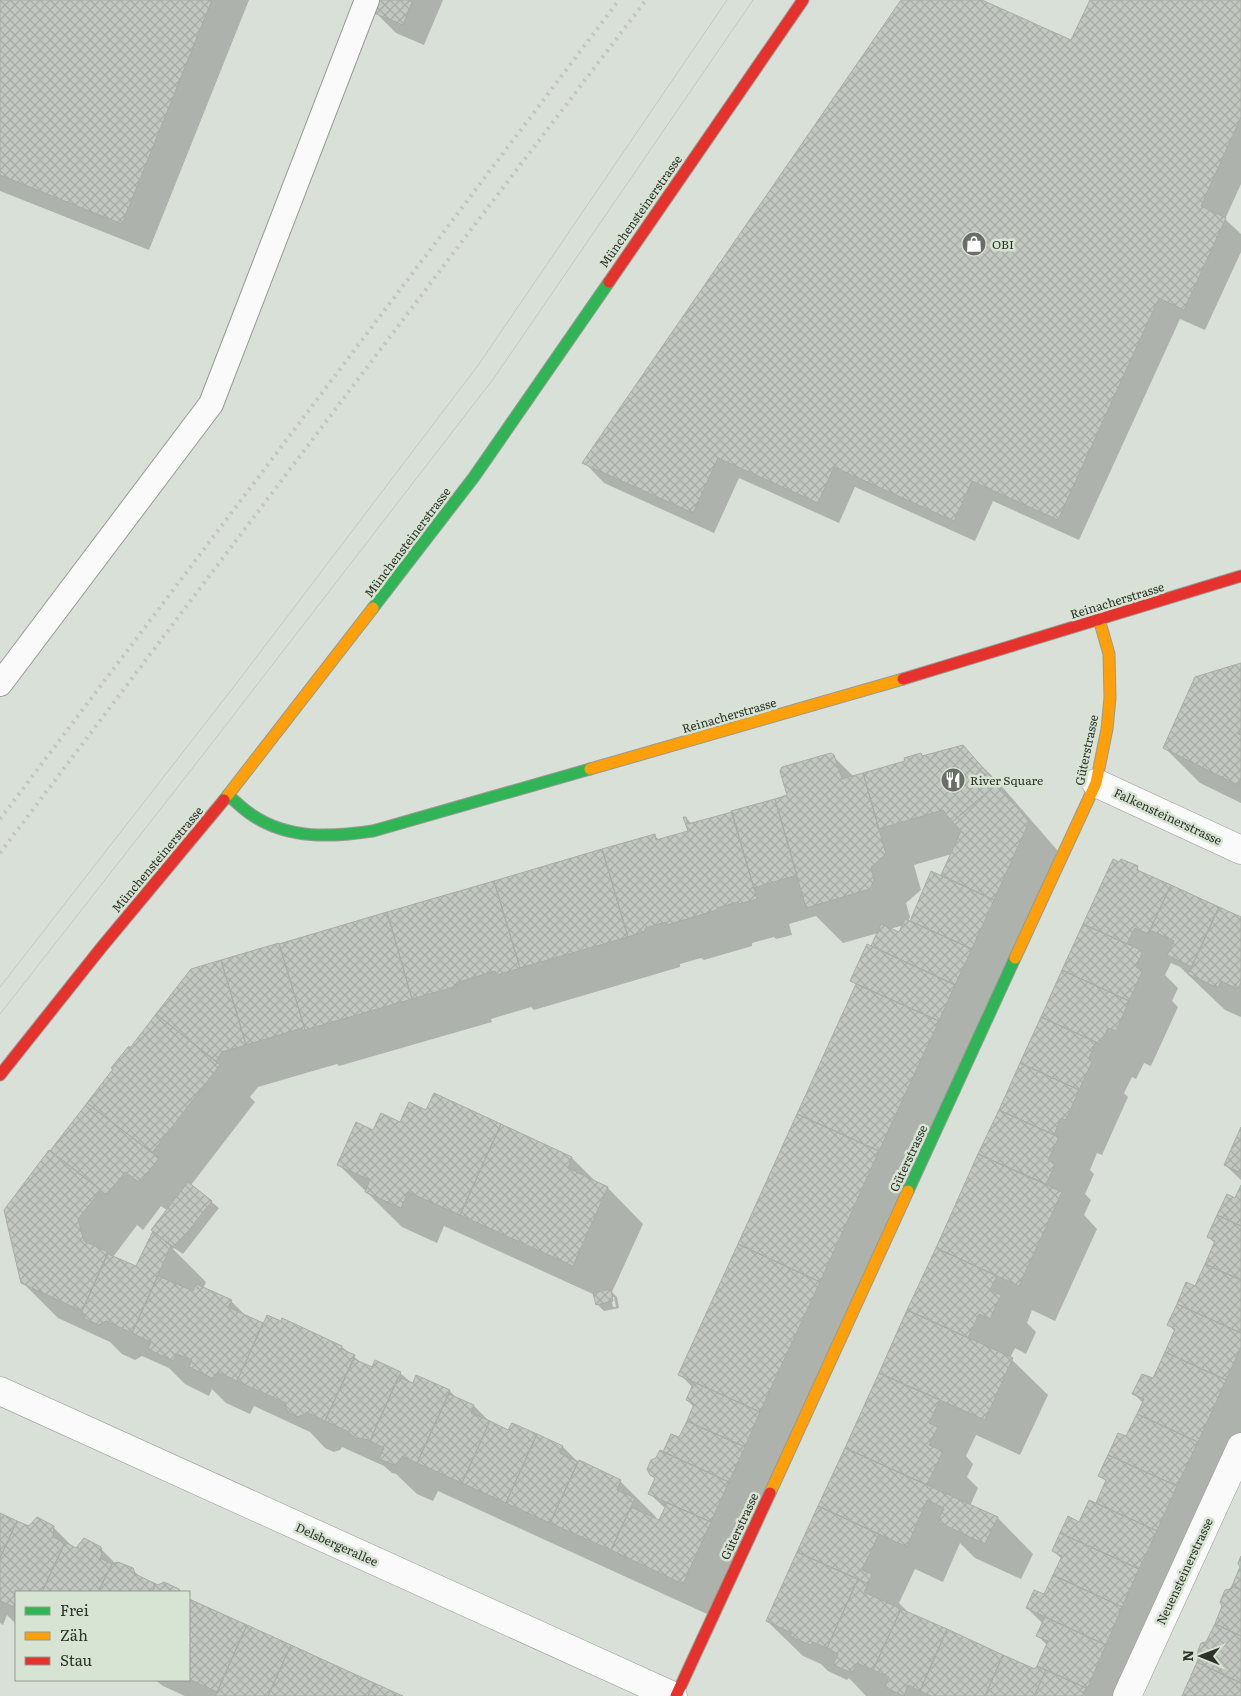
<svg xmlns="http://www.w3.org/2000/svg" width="1241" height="1696" font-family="Literata,serif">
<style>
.shadow{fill:#0003;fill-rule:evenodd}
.building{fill:url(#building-cross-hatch);stroke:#a7aca5}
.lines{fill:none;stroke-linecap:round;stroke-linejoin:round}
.lane-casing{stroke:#969b94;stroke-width:26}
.street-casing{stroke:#969b94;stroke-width:29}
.fast-casing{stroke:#969b94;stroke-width:13}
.slow-casing{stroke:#969b94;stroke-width:13}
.jam-casing{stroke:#969b94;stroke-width:13}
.lane{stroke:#f9faf9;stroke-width:24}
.street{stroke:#f9faf9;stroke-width:28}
.fast{stroke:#30b455;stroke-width:11}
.slow{stroke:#ff9f0a;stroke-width:11}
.jam{stroke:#e5322d;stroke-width:11}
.tram{stroke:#c4c6c3;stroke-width:1}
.rail{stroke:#c4c6c3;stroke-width:4;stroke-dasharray:2.5 5;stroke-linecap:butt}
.labels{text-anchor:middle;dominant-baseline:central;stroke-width:5;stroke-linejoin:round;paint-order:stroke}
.street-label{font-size:12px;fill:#2c312a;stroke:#d8e4d3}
.poi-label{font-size:12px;fill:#2c312a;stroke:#d8e4d3;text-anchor:start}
</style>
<defs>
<pattern id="building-cross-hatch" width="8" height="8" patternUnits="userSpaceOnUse" patternTransform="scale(1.25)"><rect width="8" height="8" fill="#c2c7c0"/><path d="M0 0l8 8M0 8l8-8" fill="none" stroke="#a7aba5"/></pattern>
</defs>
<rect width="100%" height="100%" fill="#d9e0d7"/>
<path class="shadow" d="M0,0H249L149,250L0,191Z
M380,0H443L424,45L396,33L375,12Z
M902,0H979L1072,42L1091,0H1241V184L1225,219L1241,234V252L1205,330L1180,319L1079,540L993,501L975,541L855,487L839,523L739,478L714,533L604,483L584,462Z
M1241,665V803L1200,783L1165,748Z
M962,746L998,782L1064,858L718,1619L438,1491L433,1501L417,1494L396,1474L392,1473L384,1466L342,1447L340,1450L334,1452L325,1448L310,1432L254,1406L250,1414L226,1403L212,1389L209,1396L185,1384L169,1368L142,1356L135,1360L122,1354L110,1342L58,1318L22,1282L130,1050L192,970L655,836L660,841L689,832L686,818L692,824L788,796L831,754L854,777L906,762L921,754L924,757ZM952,854L941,877L923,894L910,922L908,921L910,917L906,903L921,890L914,865ZM816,916L843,943L878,933L852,980L857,986L680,1374L693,1388L687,1400L694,1407L680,1439L663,1453L651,1474L656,1480L650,1494L666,1509L660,1522L655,1519L656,1517L620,1481L578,1462L563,1447L512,1424L509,1431L490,1422L474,1406L457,1399L450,1391L417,1377L413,1384L400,1373L364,1365L342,1347L264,1325L247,1317L231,1301L203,1289L206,1282L173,1249L174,1248L183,1254L219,1208L191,1185L255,1102L250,1097L258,1087L337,1064L339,1066L492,1022L491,1019L531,1007L534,1010L680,967V964L701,958L704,960L752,946V943L774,937L776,939L792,935L789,924ZM904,925L900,933L890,929ZM161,1206L168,1211L137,1268L113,1257L137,1225L143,1230Z
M1113,860L1137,868L1144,875L1241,919V1017L1225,1010L1180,967L1171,963L1165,975L1178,988L1172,1001L1178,1007L1151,1066L1144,1063L1136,1079L1132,1077L1124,1093L1128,1097L1102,1155L1097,1153L1090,1170L1094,1174L1085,1194L1091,1200L1084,1215L1097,1229L1055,1321L1032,1310L1027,1323L1036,1332L1026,1354L1015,1348L1010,1358L1048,1395L1020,1455L976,1435L966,1456L973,1464L967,1477L978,1488L970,1506L998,1518L1033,1554L1021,1579L975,1558L960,1543L943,1582L915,1569L899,1603L907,1611L906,1612L1036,1671L1047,1645L1038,1636L1043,1624L1027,1608L1045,1596L1062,1559L1053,1551L1096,1504L1107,1482L1100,1475L1127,1438L1143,1403L1134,1394L1153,1380L1175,1332L1169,1325L1195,1288L1215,1244L1209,1237L1235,1199L1241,1188V1460L1134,1696H866L849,1678L847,1680L828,1671L821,1664L803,1656L767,1621Z
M427,1111L572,1158L597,1183L608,1188L643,1224L612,1292L617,1297L619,1308L604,1311L597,1304L595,1295L444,1226L437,1243L402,1227L338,1164L374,1131L401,1124ZM611,1297H614L616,1307H613Z
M1241,1130V1180L1225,1165Z
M0,1514L29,1528L53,1527L75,1549L100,1548L116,1564L132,1569L142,1579L159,1586L178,1590L181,1592H16V1624L7,1615L3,1625L0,1623Z
M189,1600L400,1696H185L163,1686L155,1680H189Z"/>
<path class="building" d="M0,0H212L122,224L0,175Z
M379,0H413L403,25L374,13Z
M901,0H982L1071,40L1090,0H1241V117L1201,206L1226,218L1184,310L1159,298L1058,520L972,481L954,521L834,467L818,503L718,458L693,513L582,463Z
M1241,663V728L1238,734L1241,735V778L1238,785L1163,748L1195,677Z
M963,745L997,784L952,822L943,810L879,829L863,773L905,761L904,758L921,753L922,756Z
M831,753L834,755L842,779L863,773L886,854L871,867L874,880L870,889L806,908L775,799L787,795L780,771L782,767Z
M997,784L1029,822L994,900L941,875L961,831L952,822Z
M775,799L797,875L754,888L731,811Z
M732,812L757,899L739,904L738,902L717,908V910L667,925L666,922L645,928V931L628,937L602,849L655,834L656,840L688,831L683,817H686L688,824Z
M602,849L628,937L520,968L494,881Z
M1113,859L1119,862L1121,859L1138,866L1137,870L1171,885L1148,934L1135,928L1127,944L1083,924Z
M931,871L994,900L972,949L910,921Z
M494,881L520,968L497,975L495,971L456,983L457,986L412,999L387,912Z
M1171,885L1219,907L1192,967L1167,955L1174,941L1150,930Z
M1219,907L1241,917V982L1238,989L1221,981L1218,988L1188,974Z
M387,912L412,999L305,1030L279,944Z
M905,919L972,949L955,985L871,946L881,924L899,932Z
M1083,924L1143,951L1136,967L1143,970L1129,1001L1062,970Z
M279,943L305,1030L303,1031L302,1028L246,1045L221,960Z
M867,944L955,985L939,1021L850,981Z
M221,960L246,1045L222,1052L216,1061L156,1014L191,969Z
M1062,970L1129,1001L1116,1031L1108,1028L1100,1044L1041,1017Z
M856,984L939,1021L879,1151L797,1114Z
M156,1014L220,1065L152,1153L87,1103L113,1069L111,1068L129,1046L130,1048Z
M1041,1017L1096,1042L1089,1058L1093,1060L1079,1090L1020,1063Z
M1020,1063L1079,1090L1066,1120L1061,1118L1054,1135L999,1110Z
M434,1093L501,1124L460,1215L408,1192L401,1208L365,1192L370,1180L337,1165L356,1122L373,1130L381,1113L400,1122L409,1102L426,1110Z
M87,1103L159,1158L140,1183L125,1172L107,1195L50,1151Z
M999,1110L1059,1137L1048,1160L1056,1163L1046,1184L978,1154Z
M797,1114L879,1151L820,1282L738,1244Z
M501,1124L572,1157L568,1168L608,1187L573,1266L460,1215Z
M1241,1127V1173L1224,1165Z
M49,1150L101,1190L78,1219L84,1241L108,1252L82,1311L21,1283L4,1210Z
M978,1154L1062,1192L1019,1286L936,1248Z
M188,1182L212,1201L175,1248L151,1230Z
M1241,1185V1226L1217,1215L1227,1194L1235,1198Z
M1217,1215L1241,1226V1280L1205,1264L1215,1241L1207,1237Z
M153,1231L171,1246L132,1333L106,1321L99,1325L85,1319L82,1311L108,1254L136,1266Z
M738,1244L820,1282L760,1412L678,1375Z
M936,1248L997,1276L990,1290L1001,1295L990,1319L979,1314L968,1338L907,1310Z
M1205,1264L1241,1280V1333L1177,1304L1186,1282L1195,1286Z
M158,1276L193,1291L196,1284L232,1300L228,1307L263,1323L237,1381L218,1372L214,1379L189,1367L192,1360L177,1354L173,1361L148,1349L151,1342L132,1333Z
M611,1289L613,1301L596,1305L593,1293Z
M1177,1304L1241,1333V1347L1226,1380L1165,1352L1175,1329L1167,1325Z
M907,1310L1013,1358L985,1420L879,1373Z
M267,1315L281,1321L282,1318L342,1346L341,1349L355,1355L325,1421L306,1412L305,1414L297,1417L288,1412L285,1405L286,1403L237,1381Z
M1165,1352L1226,1380L1198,1442L1137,1414L1144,1399L1132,1394L1142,1374L1153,1378Z
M354,1359L372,1367L375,1360L401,1372L370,1441L365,1439L355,1438L347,1431L325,1421Z
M879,1373L940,1400L929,1423L938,1427L929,1445L943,1451L927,1485L845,1448Z
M416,1375L450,1390L417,1463L402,1456L397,1466L379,1459L384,1448L370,1441L398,1377L413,1383Z
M694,1382L760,1412L745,1447L687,1421L694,1404L686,1400Z
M449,1394L474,1405L471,1413L490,1421L462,1483L417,1463Z
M1137,1414L1198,1442L1177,1486L1108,1455L1118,1433L1126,1436Z
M490,1421L508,1430L512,1423L537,1434L506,1503L462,1483Z
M687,1421L745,1447L729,1482L663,1452L671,1434L679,1437Z
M537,1434L563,1446L560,1453L578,1462L550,1523L506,1503Z
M845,1448L998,1517L985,1544L938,1522L944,1508L927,1500L907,1547L818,1506Z
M660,1450L729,1482L711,1522L648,1494L655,1478L650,1475L647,1469L651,1460L656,1458Z
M1108,1455L1177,1486L1157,1531L1096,1503L1106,1480L1098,1476Z
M579,1460L621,1480L617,1490L635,1498L611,1550L550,1523Z
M1089,1500L1157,1531L1139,1569L1060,1533L1068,1516L1079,1522Z
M667,1503L711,1522L683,1584L611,1550L631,1507L659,1520Z
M818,1506L879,1534L862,1570L872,1574L868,1584L797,1552Z
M0,1513L17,1521L0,1558Z
M37,1517L54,1526L53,1537L65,1542L42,1592H16V1604L15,1603L14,1607L0,1601V1558L17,1521L29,1526Z
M1060,1533L1139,1569L1122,1607L1053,1575L1062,1556L1052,1551Z
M84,1538L101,1547L102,1554L100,1558L112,1564L98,1592H42L65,1542L76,1548Z
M797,1552L858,1579L827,1648L813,1642L811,1645L808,1644L790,1636L792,1633L766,1621Z
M1241,1556V1590L1232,1586L1240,1567L1238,1563Z
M118,1562L133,1568L135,1574L156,1584L152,1592H98L112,1564Z
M1053,1575L1122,1607L1106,1645L1026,1608L1034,1590L1044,1594Z
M858,1579L868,1584L864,1592L901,1609L873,1670L857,1663L852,1673L833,1665L838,1654L827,1648Z
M164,1582L179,1589L180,1592H152L156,1584L158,1585Z
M1232,1586L1241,1590V1636L1215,1624L1222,1606L1220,1602L1225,1590L1230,1589Z
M189,1599L247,1625L217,1692L189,1679Z
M901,1609L947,1629L920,1691L908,1685L904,1696L884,1687L889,1677L873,1670Z
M1045,1617L1106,1645L1088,1687L1086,1688L1037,1666L1048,1641L1036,1636Z
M1215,1624L1241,1636V1683L1197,1662L1198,1659L1197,1654L1199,1648L1201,1643L1206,1642Z
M247,1625L291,1645L268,1696H215Z
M947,1629L1003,1655L985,1696H931L920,1691Z
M291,1645L374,1683L368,1696H268Z
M1003,1655L1035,1669L1037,1666L1046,1670L1034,1696H985Z
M1197,1662L1241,1683V1696H1182Z
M1046,1670L1086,1688L1082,1696H1034Z
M374,1683L403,1696H368Z"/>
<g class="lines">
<defs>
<path id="lane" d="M0,684L211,404L367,0"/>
<path id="street" d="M1096,783L1241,850
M0,1391L673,1696
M1127,1696L1241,1447"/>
<path id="fast" d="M373,608L474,477L609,282
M224,800L228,795C236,802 243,809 252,815C289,840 332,837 373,831L590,769
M908,1191L1015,958"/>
<path id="slow" d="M590,769L903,679
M228,795L373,608
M1015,958L1096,783L1107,729L1110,698L1109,654L1099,619
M770,1493L908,1191"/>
<path id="jam" d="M609,282L803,0
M903,679L1241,576
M0,1075L101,948L224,800
M676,1696L770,1493"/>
</defs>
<use href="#lane" class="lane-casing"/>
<use href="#street" class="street-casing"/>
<use href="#fast" class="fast-casing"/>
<use href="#slow" class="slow-casing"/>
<use href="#jam" class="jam-casing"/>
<use href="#lane" class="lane"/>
<use href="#street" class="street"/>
<use href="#fast" class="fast"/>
<use href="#slow" class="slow"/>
<use href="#jam" class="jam"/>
<path class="tram" d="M0,987L239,680L479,364L727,0
M0,1014L202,756L494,378L753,0"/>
<path class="rail" d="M0,819L619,0
M0,853L470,231L646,0"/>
</g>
<defs>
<symbol id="shop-disc" viewBox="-11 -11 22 22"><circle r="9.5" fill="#696e67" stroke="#d8e4d3"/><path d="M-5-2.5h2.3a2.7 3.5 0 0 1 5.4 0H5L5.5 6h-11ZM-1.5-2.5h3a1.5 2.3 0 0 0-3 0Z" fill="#fff"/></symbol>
<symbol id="restaurant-disc" viewBox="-11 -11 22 22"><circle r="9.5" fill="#696e67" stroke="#d8e4d3"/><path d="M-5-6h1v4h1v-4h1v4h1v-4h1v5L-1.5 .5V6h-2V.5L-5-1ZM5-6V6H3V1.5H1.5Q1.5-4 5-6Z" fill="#fff"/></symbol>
</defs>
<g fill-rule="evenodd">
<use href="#shop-disc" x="960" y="230" width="28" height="28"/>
<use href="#restaurant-disc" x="939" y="766" width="28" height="28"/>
</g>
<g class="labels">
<g class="street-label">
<text transform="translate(640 211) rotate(-55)">Münchensteinerstrasse</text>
<text transform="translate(407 542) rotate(-53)">Münchensteinerstrasse</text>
<text transform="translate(1117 600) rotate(-17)">Reinacherstrasse</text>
<text transform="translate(729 715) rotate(-16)">Reinacherstrasse</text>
<text transform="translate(1086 750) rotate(-78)">Güterstrasse</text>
<text transform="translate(1168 816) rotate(25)">Falkensteinerstrasse</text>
<text transform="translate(157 859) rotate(-50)">Münchensteinerstrasse</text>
<text transform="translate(908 1158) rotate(-65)">Güterstrasse</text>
<text transform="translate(739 1526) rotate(-65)">Güterstrasse</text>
<text transform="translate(337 1544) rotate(24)">Delsbergerallee</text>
<text transform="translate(1184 1571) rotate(-65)">Neuensteinerstrasse</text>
</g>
<g class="poi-label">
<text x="992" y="244">OBI</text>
<text x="970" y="780">River Square</text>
</g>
</g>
<rect x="15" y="1591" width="175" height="90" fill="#d8e4d3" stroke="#939c8f"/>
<rect x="25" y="1607" width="25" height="8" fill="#30b455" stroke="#939c8f"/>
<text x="60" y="1616" font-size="15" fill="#2c312a">Frei</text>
<rect x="25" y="1632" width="25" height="8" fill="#ff9f0a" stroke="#939c8f"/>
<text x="60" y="1641" font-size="15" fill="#2c312a">Zäh</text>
<rect x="25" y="1657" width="25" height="8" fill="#e5322d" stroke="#939c8f"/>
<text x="60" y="1666" font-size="15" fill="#2c312a">Stau</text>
<g transform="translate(1201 1656) rotate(271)" stroke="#d8e4d3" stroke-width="4" paint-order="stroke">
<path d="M0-4L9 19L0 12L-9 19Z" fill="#2c312a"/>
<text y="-8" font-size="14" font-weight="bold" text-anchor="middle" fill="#2c312a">N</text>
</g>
</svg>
